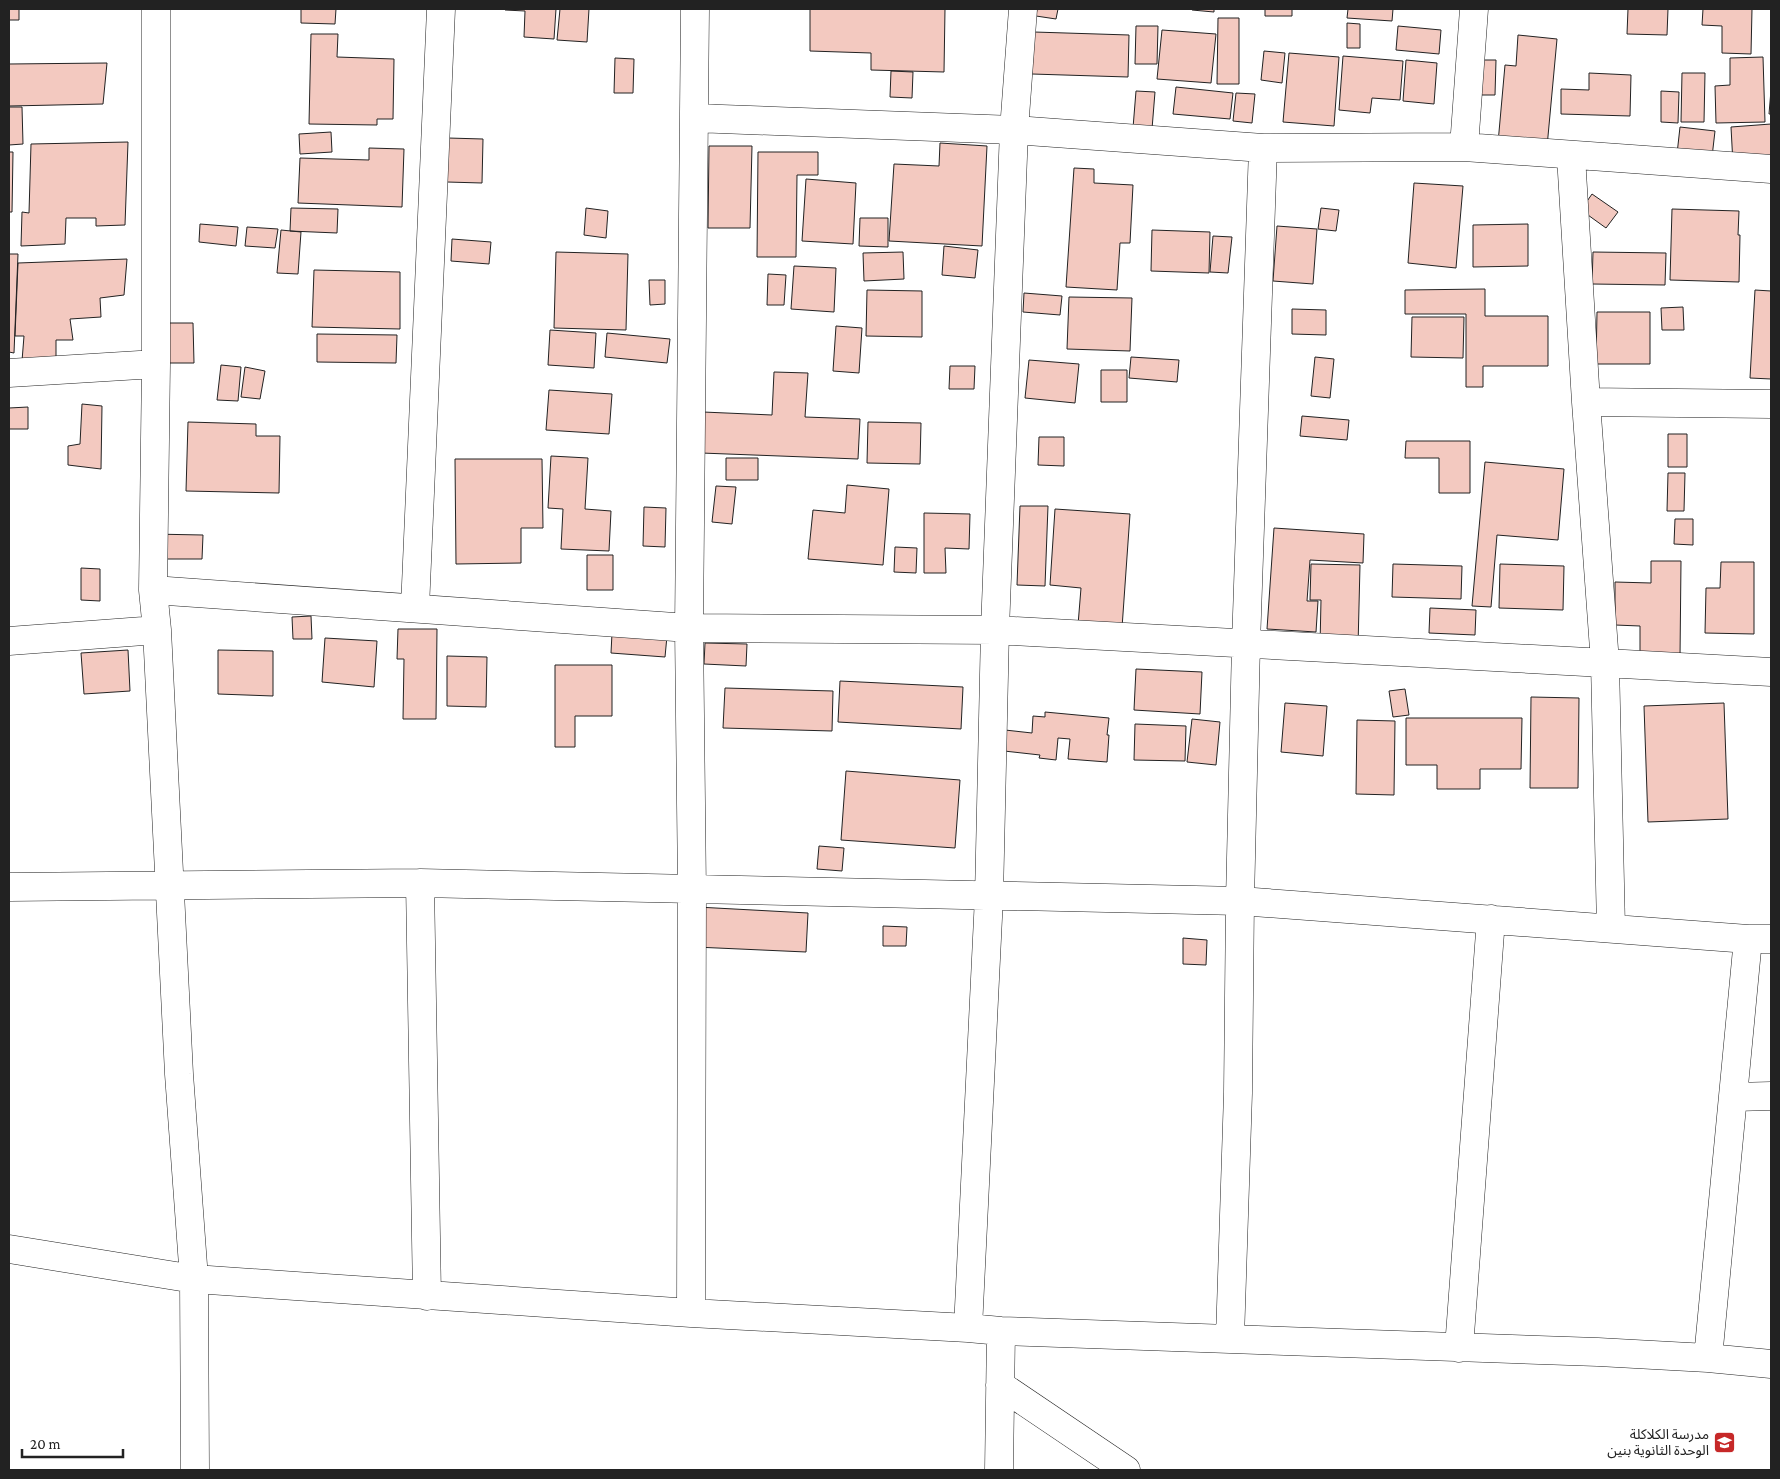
<svg xmlns="http://www.w3.org/2000/svg" width="1780" height="1479" font-family="'Crimson Pro','Noto Sans Arabic',serif">
<style>
.building{fill:#f3c9c0;stroke:#222}
.lines{fill:none;stroke-linecap:round;stroke-linejoin:round}
.minor-casing{stroke:#222;stroke-width:29}
.minor{stroke:#fff;stroke-width:28}
.labels{text-anchor:middle;dominant-baseline:central;stroke-width:4;stroke-linejoin:round;paint-order:stroke}
.poi-label{font-size:14px;fill:#222;stroke:#fff;text-anchor:end}
</style>
<rect width="100%" height="100%" fill="#fff"/>
<path class="building" d="M9,9H19V20H9Z
M301,9H336L335,24L301,23Z
M506,9H556L554,39L524,37L525,11L505,10Z
M560,9H589L587,42L557,40Z
M810,9H945L944,72L871,70V53L810,51Z
M1037,9H1058L1056,19L1036,16Z
M1192,9H1214V12L1192,10Z
M1265,9H1292V16H1265Z
M1348,9H1393L1392,21L1347,18Z
M1628,9H1668L1667,35L1627,34Z
M1703,9H1752L1751,54L1722,53V26L1702,25Z
M1218,18H1239V84H1217Z
M1347,23L1360,24V48H1347Z
M1136,26H1158L1157,64H1135Z
M1398,26L1441,30L1439,54L1396,50Z
M1162,30L1216,34L1211,83L1157,79Z
M1034,32L1129,35L1128,77L1032,74Z
M311,34H338L337,57L394,59L393,119H377V125L309,124Z
M1518,35L1557,39L1547,147L1498,143L1505,65L1516,66Z
M1264,51L1285,53L1282,83L1261,80Z
M1289,53L1339,57L1334,126L1283,122Z
M1343,56L1403,61L1400,100L1372,98L1370,113L1339,110Z
M1763,57L1765,122L1716,123L1715,86L1730,85V58Z
M615,58L634,59L633,93H614Z
M1406,60L1437,63L1434,104L1403,101Z
M1477,60H1496L1495,95H1476Z
M107,63L103,104L9,106V64Z
M891,71L913,72L912,98L890,97Z
M1589,73L1631,75L1630,116L1561,114V89L1589,90Z
M1682,73H1705L1704,122H1681Z
M1176,87L1233,93L1230,119L1173,114Z
M1771,90V114H1769Z
M1136,91L1155,92L1152,129L1133,128Z
M1661,91L1679,92L1678,123L1661,122Z
M1236,93L1255,94L1252,123L1233,121Z
M9,107H22L23,144L9,145Z
M1771,124V162L1733,164L1731,127Z
M1680,127L1715,131L1712,157L1677,154Z
M331,132L332,152L300,154L299,134Z
M448,138L483,139L482,183L447,182Z
M128,142L125,225L96,226V218H66L65,244L21,246L22,212L29,213L31,144Z
M940,143L987,146L982,246L889,241L894,164L939,166Z
M709,146H752L750,228H708Z
M369,148L404,149L402,207L298,203L300,158L369,160Z
M9,152H13L12,212H9Z
M758,152H818V175H797L796,257H757Z
M1074,168L1094,169V183L1133,185L1130,243H1120L1117,290L1066,287Z
M806,179L856,183L853,244L802,241Z
M1414,183L1463,186L1456,268L1408,263Z
M1592,194L1618,212L1606,228L1581,210Z
M291,208L338,209L337,233L290,231Z
M586,208L608,211L606,238L584,235Z
M1321,208L1339,210L1336,231L1318,229Z
M1672,209L1739,211L1738,235H1740L1739,282L1670,280Z
M860,218H888V247L859,246Z
M200,224L238,227L236,246L199,242Z
M1528,224V266L1473,267V225Z
M1277,226L1317,229L1313,284L1273,281Z
M247,227L278,229L275,248L245,246Z
M281,230L301,232L298,274L277,273Z
M1152,230L1210,232L1209,273L1151,271Z
M1213,236L1232,237L1228,273L1210,272Z
M452,239L491,242L489,264L451,261Z
M944,246L978,250L975,278L942,275Z
M556,252L628,254L626,330L554,328Z
M903,252L904,279L864,281L863,253Z
M1593,252L1666,253L1665,285L1592,284Z
M9,254H18L14,353L9,352Z
M127,259L124,295L100,298L101,317L70,319L73,340H56V361H22L24,336H15L18,263Z
M794,266L836,268L834,312L791,309Z
M314,270L400,272V329L312,327Z
M768,274L786,275L784,305H767Z
M649,280H665V304L650,305Z
M1485,289V316H1548V366H1483V387H1466V314H1405V290Z
M867,290L922,291V337L866,336Z
M1755,290L1771,291V379L1750,378Z
M1024,293L1062,296L1060,315L1023,312Z
M1069,297L1132,298L1130,351L1067,349Z
M1683,307L1684,330H1662L1661,308Z
M1292,309L1326,310V335L1292,334Z
M1597,312H1650V364H1596Z
M1412,317H1464L1463,358L1411,357Z
M164,323H193L194,363H165Z
M836,326L862,328L859,373L833,371Z
M550,330L596,333L594,368L548,365Z
M607,333L670,339L667,363L605,357Z
M317,334L397,335L396,363L317,362Z
M1131,357L1179,360L1177,382L1129,378Z
M1315,357L1334,359L1330,398L1311,396Z
M1029,360L1079,364L1075,403L1025,398Z
M221,365L241,367L238,401L217,400Z
M950,366H975L974,389H949Z
M245,367L265,371L260,399L241,397Z
M1101,370H1127V402H1101Z
M774,372L808,373L805,417L860,419L858,459L701,453L703,412L772,415Z
M549,390L612,394L609,434L546,430Z
M82,404L102,406L101,469L68,465V446L80,444Z
M28,407V429H9V408Z
M1302,416L1349,420L1347,440L1300,436Z
M188,422L256,424V436H280L279,493L186,491Z
M868,422L921,423L920,464L867,463Z
M1668,434H1687V467H1668Z
M1039,437H1064V466L1038,465Z
M1406,441H1470V493H1439V458H1405Z
M551,456L588,458L585,509L611,511L609,551L561,549L563,509L548,508Z
M726,458H758V480H726Z
M455,459H542L543,528H521V563L456,564Z
M1485,462L1564,469L1558,540L1497,535L1491,607L1472,606Z
M1668,473H1685L1684,511H1667Z
M847,485L889,489L883,565L808,559L813,510L845,513Z
M716,486L736,487L732,524L712,522Z
M1020,506H1048L1045,586L1017,585Z
M644,507L666,508L665,547L643,546Z
M1055,509L1130,514L1122,628L1078,625L1081,588L1050,585Z
M924,513L970,514L969,549L945,548L946,573H924Z
M1675,519H1693V545L1674,544Z
M1274,528L1364,534L1363,563L1310,560L1307,601H1318L1316,632L1267,629Z
M151,534L203,535L202,559H151Z
M895,547L917,548L916,573L894,572Z
M587,555H613V590H587Z
M1651,561H1681L1680,657L1640,656V626L1615,625V582L1651,583Z
M1721,562H1754V634L1705,633L1706,588H1720Z
M1311,564L1360,565L1358,647L1320,646L1321,600H1310Z
M1393,564L1462,566L1461,599L1392,597Z
M1500,564L1564,566L1563,610L1499,608Z
M81,568L100,569V601L81,600Z
M1430,608L1476,610L1475,635L1429,633Z
M311,616L312,639H293L292,617Z
M398,629H437L436,719H403L404,659H397Z
M612,633L667,636L665,657L611,653Z
M325,638L377,641L374,687L322,682Z
M705,643L747,644L746,666L704,664Z
M128,650L130,691L84,694L81,653Z
M218,650L273,651V696L218,694Z
M447,656L487,657L486,707L447,706Z
M555,665H612V716H575V747H555Z
M1136,669L1202,672L1200,714L1134,710Z
M840,681L963,687L961,729L838,722Z
M725,688L833,691L832,731L723,728Z
M1405,689L1409,715L1393,717L1389,691Z
M1531,697L1579,698L1578,788H1530Z
M1285,703L1327,706L1323,756L1281,752Z
M1724,703L1728,819L1648,822L1644,706Z
M1045,712L1109,718L1107,735H1109L1107,762L1068,759L1070,739L1058,738L1056,760L1039,758L1040,755L1004,751L1005,730L1032,733L1033,716L1045,717Z
M1406,718H1522L1521,769H1480V789H1437V765H1406Z
M1192,719L1220,722L1216,765L1187,762Z
M1357,720L1395,721L1394,795L1356,794Z
M1135,724L1186,726L1185,761L1134,760Z
M846,771L960,780L955,848L841,840Z
M819,846L844,848L842,871L817,869Z
M697,907L808,913L806,952L695,947Z
M883,926L907,927L906,946H883Z
M1183,938L1207,940L1206,965L1183,964Z"/>
<g class="lines">
<defs>
<path id="minor" d="M156,9V364L153,590L157,630L179,1074L194,1279L195,1470
M694,118L1014,130L1263,148L1464,147L1771,169
M1464,147L1474,9
M1571,156L1586,402L1605,663L1611,928
M9,373L156,364
M1586,402L1771,404
M153,590L689,628L995,630L1771,672
M415,608L441,9
M9,641L157,630
M420,883L427,1296
M9,887L420,883L1240,901L1748,939H1771
M1734,1097L1771,1096
M9,1249L194,1279L691,1313L968,1328L1001,1331L1598,1352L1708,1358L1771,1364
M691,1313L692,890L689,628L695,9
M968,1328L989,897L995,630L1014,130L1023,9
M1230,1338L1238,1093L1240,901L1246,644L1263,148
M1459,1348L1491,919
M1708,1358L1748,939
M1000,1385L1126,1470
M999,1470L1001,1331"/>
</defs>
<use href="#minor" class="minor-casing"/>
<use href="#minor" class="minor"/>
</g>
<defs>
<symbol id="school-square" viewBox="-11 -11 22 22"><rect x="-9" y="-9" width="18" height="18" rx="4" fill="#c62828" stroke="#fff"/><path d="M0-5L7-2L0 1L-7-2ZM-4 1L0 2.5L4 1V4Q0 6-4 4Z" fill="#fff"/></symbol>
</defs>
<g fill-rule="evenodd">
<use href="#school-square" x="1712" y="1430" width="25" height="25"/>
</g>
<g class="labels">
<g class="poi-label">
<text x="1709" y="1434">مدرسة الكلاكلة<tspan x="1709" dy="16">الوحدة الثانوية بنين</tspan></text>
</g>
</g>
<rect width="1780" height="1479" fill="none" stroke="#222222" stroke-width="20"/>
<path d="M22 1449v8h101v-8" fill="none" stroke="#222222" stroke-width="2.5"/>
<text x="30" y="1449" font-size="15" fill="#222222" stroke="#ffffff" stroke-width="4" paint-order="stroke">20 m</text>
</svg>
